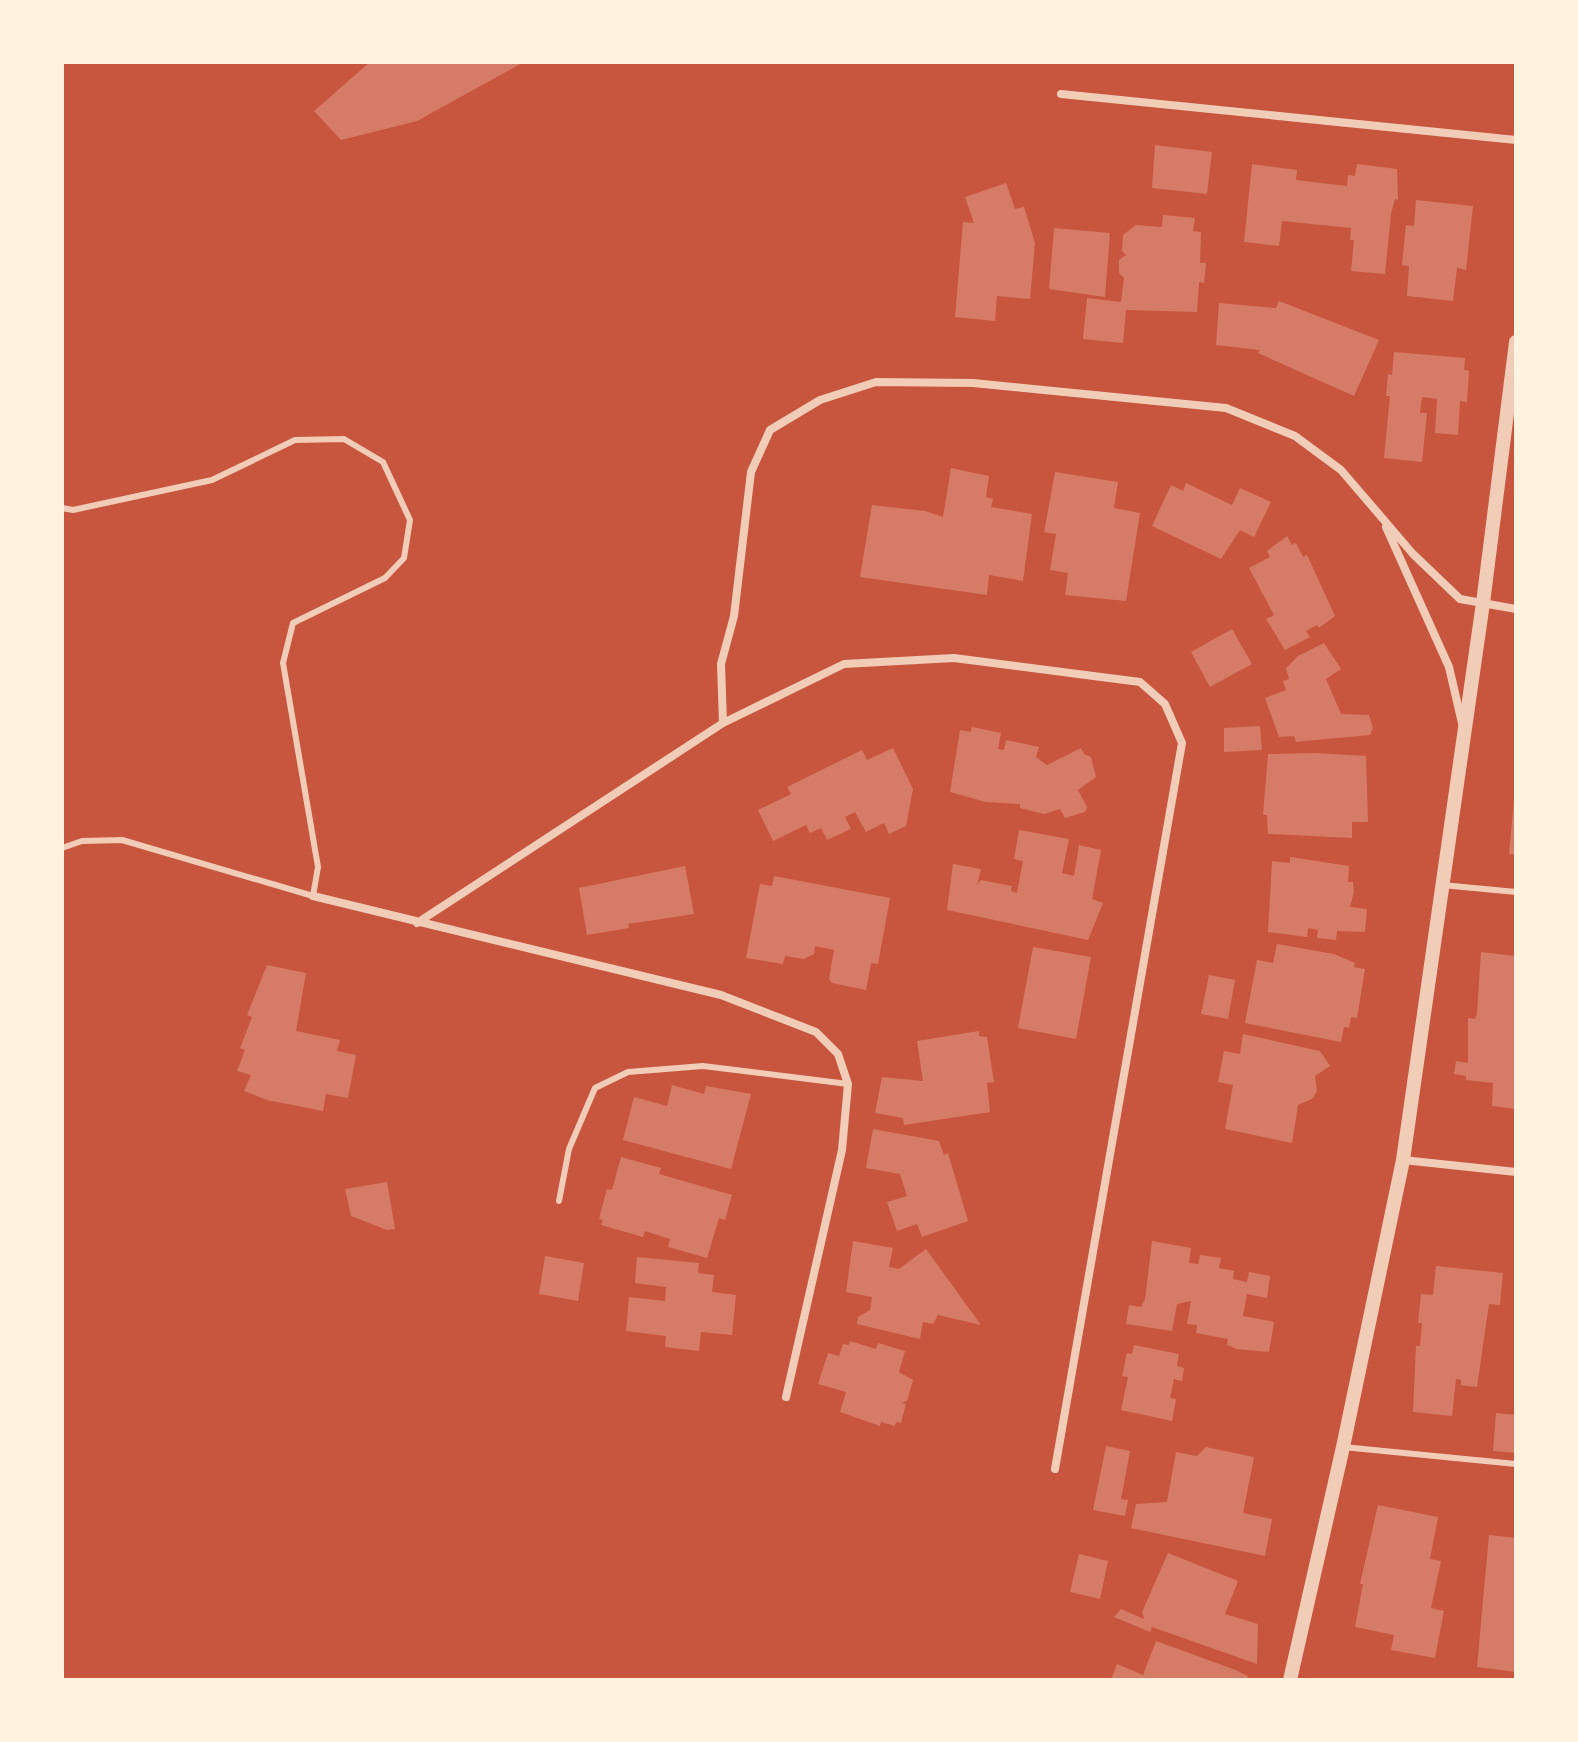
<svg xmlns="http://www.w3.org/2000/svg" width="1578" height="1742" font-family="'DM Sans',sans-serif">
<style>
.building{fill:#d67c66}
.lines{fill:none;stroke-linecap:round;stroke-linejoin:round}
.service{stroke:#f1ccb7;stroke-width:6}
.minor{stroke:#f1ccb7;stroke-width:8}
.tertiary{stroke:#f1ccb7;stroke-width:14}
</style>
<rect width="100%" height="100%" fill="#c8553d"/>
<path class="building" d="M370,62H524L417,121L341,140L314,111Z
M1155,145L1212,152L1207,194L1152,188Z
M1252,164L1297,170L1296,180L1347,186L1348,175L1355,176L1357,164L1397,169L1398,200L1395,199L1391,214L1385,274L1351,271L1354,240H1350L1351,228L1282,221L1279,246L1244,242Z
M1006,183L1015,209L1024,207L1035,243L1030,299L997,296L995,321L955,317L963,222L974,223L965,197Z
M1416,200L1473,206L1466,270L1457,268L1453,301L1407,296L1409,266L1402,265L1406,225L1414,226Z
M1163,215L1195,218L1193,231L1201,232L1200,263H1206L1204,283L1199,282L1197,312L1126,310L1123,343L1083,339L1087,298L1121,302L1124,278L1119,273V260L1126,255L1122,251L1123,235L1136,225L1162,227Z
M1054,228L1110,233L1105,297L1049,289Z
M1279,301L1379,340L1354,396L1258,353L1260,350L1216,345L1219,303L1276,308Z
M1394,352L1465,358L1464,370L1469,371L1467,402L1460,401L1458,435L1435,433L1437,399L1422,397L1420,413H1427L1422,462L1384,458L1390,396H1386L1388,374L1392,375Z
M951,468L989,476L986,497L993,499L991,507L1032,514L1023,581L989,575L987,595L860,577L872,505L925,511L943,517Z
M1055,472L1118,482L1114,508L1140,513L1126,601L1065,595L1068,573L1050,570L1056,534L1044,532Z
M1186,483L1232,505L1240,488L1271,502L1254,537L1240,530L1221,559L1152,526L1171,485L1183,491Z
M1287,536L1292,545L1296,543L1303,557L1307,555L1335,616L1319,628L1317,625L1306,631L1310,637L1285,650L1266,619L1274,615L1249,568L1270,557L1267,551Z
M1232,629L1252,664L1210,687L1191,652Z
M1324,643L1341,669L1326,679L1341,714L1369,715L1373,728L1370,735L1305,741L1296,742L1294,736L1279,737L1265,698L1286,690L1283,681L1289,679L1286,668L1298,656Z
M1260,726L1262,750L1224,752V728Z
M972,727L1001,733L998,749L1004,750L1006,740L1039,747L1036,757L1047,765L1081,748L1084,754L1091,757L1096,777L1078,790L1087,807L1085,812L1065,818L1060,809L1044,814L1020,808V804L986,802L950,792L960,730L971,732Z
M893,748L913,789L906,826L889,834L884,823L866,832L855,812L845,817L851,829L827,840L821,828L810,833L806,825L773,841L758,810L791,794L787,787L862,750L867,760Z
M1316,753L1366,756L1368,822H1352V838L1268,834L1267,815H1263L1268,754Z
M1514,799H1516V855L1509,854Z
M1019,830L1069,839L1062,873L1074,876L1079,845L1101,850L1092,899L1103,903L1088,940L947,910L953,864L981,869L977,885L981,880L1012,886L1011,891L1017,893L1023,861L1014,859Z
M1290,857L1349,866L1348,882H1353L1354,892L1350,907L1367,909L1365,932L1337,931L1336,940L1317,938L1318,930L1308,928L1307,937L1268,932L1272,861L1290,863Z
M685,866L694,914L628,924L629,928L587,935L579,888Z
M774,876L890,898L878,964L871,963L866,990L832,983L829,979L834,950L815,946L814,954L804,959L785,956L783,964L746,958L760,884L772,886Z
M1277,944L1334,954L1355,963L1354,967L1365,969L1357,1018L1351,1017L1349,1028L1344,1027L1341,1042L1245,1023L1257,960L1273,963Z
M1033,947L1091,957L1076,1039L1018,1028Z
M1481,952L1516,956V1109L1492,1106L1493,1083L1466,1080V1076L1454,1074L1456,1061L1468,1063V1018L1475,1019L1477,1014Z
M267,965L306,973L296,1031L340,1040L337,1051L356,1055L348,1098L326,1094L323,1111L267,1100L244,1091L251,1075L237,1071L245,1050L240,1048L252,1017L247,1015Z
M1209,975L1235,980L1228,1019L1201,1014Z
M979,1031V1036L987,1037L994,1082L987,1083L990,1112L904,1125L903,1118L875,1113L882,1077L923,1081L917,1041Z
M1243,1034L1320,1051L1330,1066L1315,1076L1317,1091L1312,1099L1298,1105L1292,1143L1225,1129L1233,1085L1218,1082L1224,1051L1240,1054Z
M672,1085L704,1094L706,1086L751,1094L731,1169L623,1140L634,1097L667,1106Z
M873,1129L939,1141L944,1155L948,1153L968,1221L922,1237L917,1224L897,1231L887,1202L907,1196L900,1174L866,1168Z
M621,1157L661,1168L659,1174L732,1195L725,1220L719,1218L707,1258L668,1247L670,1239L645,1231L643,1237L601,1225L603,1220L599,1219L607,1189L612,1190Z
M387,1182L395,1229L387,1230L351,1216L345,1189Z
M853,1241L893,1248L889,1267L899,1269L926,1249L981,1325L938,1315L933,1324L923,1322L920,1339L857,1324L858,1317L870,1310L872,1297L846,1292Z
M1152,1241L1191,1248L1189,1263L1198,1264L1200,1255L1221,1258L1219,1268L1234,1271L1233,1279L1247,1282L1249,1272L1270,1276L1267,1298L1247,1294L1243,1316L1274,1322L1269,1352L1237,1349L1227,1345L1228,1339L1196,1333L1197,1325L1187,1324L1191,1301L1177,1304L1172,1331L1126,1324L1129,1305L1141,1307L1145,1299Z
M545,1256L584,1263L578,1301L539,1294Z
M637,1257L699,1263L698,1273L714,1275L712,1292L736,1295L732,1335L701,1332L699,1351L665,1347L666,1336L626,1331L629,1297L665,1301L666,1287L635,1283Z
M1436,1266L1503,1273L1500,1305L1489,1304L1477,1387L1461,1385V1380L1456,1379L1452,1416L1413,1412L1416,1346H1420L1422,1323H1418L1421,1294L1433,1295Z
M850,1341L876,1349L878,1343L905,1351L899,1372L913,1380L907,1401L901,1403L906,1404L901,1423L896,1422L895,1426L881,1422L880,1426L840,1412L846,1392L818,1384L828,1353L839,1356L843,1344L849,1345Z
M1134,1345L1179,1354L1177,1366L1184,1368L1182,1381L1174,1379L1170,1398L1176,1399L1172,1421L1121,1410L1128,1377L1122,1376L1127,1353L1132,1354Z
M1496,1413L1516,1415V1453L1493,1451Z
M1106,1446L1130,1451L1121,1499L1128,1500L1125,1516L1093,1510Z
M1206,1447L1254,1457L1243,1513L1272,1519L1265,1556L1131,1528L1136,1504L1167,1502L1176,1452L1197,1456Z
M1378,1505L1438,1517L1430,1559L1441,1561L1431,1608L1444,1611L1435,1658L1391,1650L1394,1635L1355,1627L1363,1584H1360Z
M1489,1535L1516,1538V1672L1477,1667Z
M1168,1553L1238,1581L1225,1614L1258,1624L1257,1664L1152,1627L1150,1632L1114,1617L1121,1609L1144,1619L1142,1612Z
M1079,1554L1108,1561L1100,1599L1070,1592Z
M1156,1641L1233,1669L1248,1676L1246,1680H1111L1117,1664L1143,1675Z"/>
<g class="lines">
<path class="service" d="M62,508L73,510L212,480L295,440L344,439L383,462L410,520L404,558L385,578L293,623L283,663L318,867L313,896L122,840L82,841L62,848
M1442,885L1516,892
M559,1201L569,1149L595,1088L628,1072L703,1066L848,1084
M1343,1447L1516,1464"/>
<path class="minor" d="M1061,94L1516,140
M1386,527L1449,667L1462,723
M723,723L844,664L954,658L1140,682L1165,704L1182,743L1055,1469
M313,896L721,995L816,1032L838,1054L848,1084L842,1150L786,1397
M417,923L723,723L721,664L734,616L751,472L770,430L820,400L876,382L973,383L1226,408L1295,436L1341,470L1413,554L1460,599L1516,609
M1403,1160L1516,1172"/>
<path class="tertiary" d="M1290,1680L1343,1447L1403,1160L1483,603L1516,342"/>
</g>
<rect width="1578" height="1742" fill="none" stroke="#fff3e0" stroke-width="128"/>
</svg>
